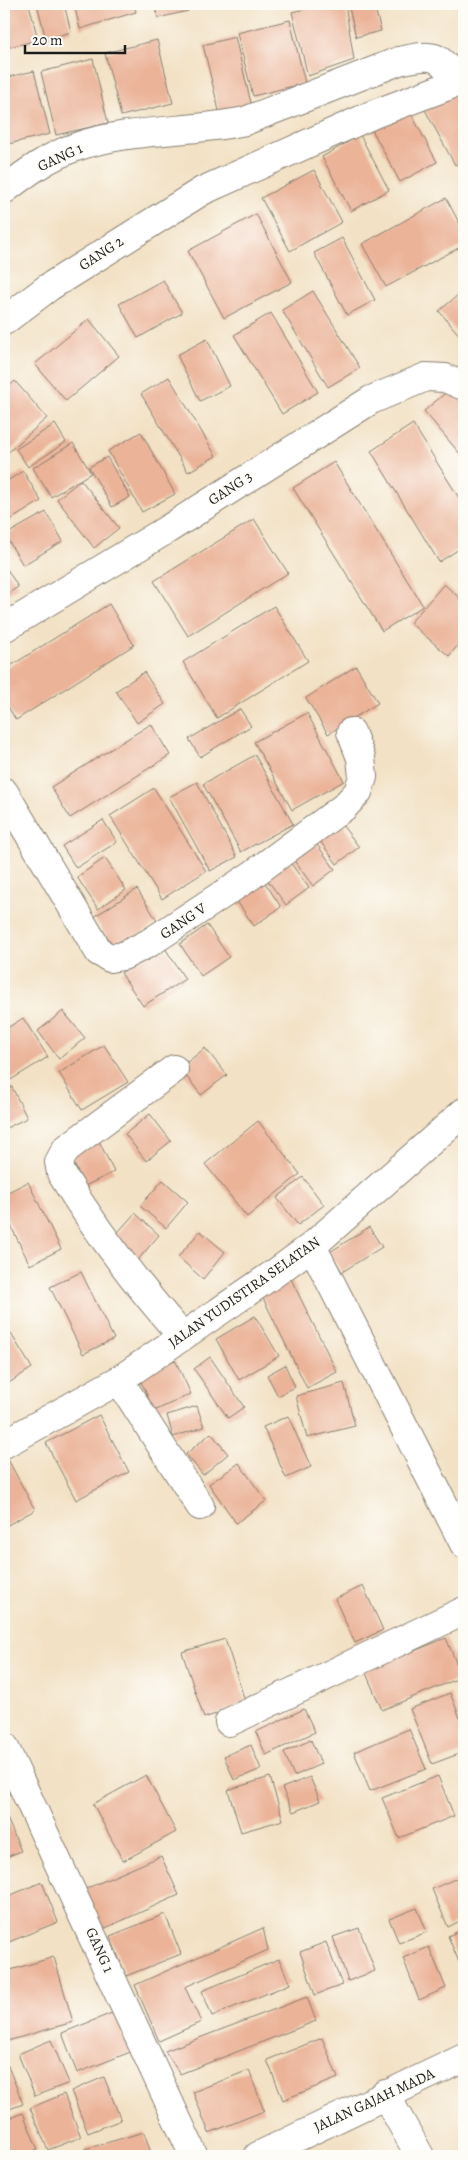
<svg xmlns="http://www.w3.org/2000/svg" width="468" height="2160" font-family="Alegreya,serif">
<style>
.building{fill:#ebb398}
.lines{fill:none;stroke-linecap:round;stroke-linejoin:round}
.street-casing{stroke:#877e70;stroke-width:30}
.highway-casing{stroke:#877e70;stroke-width:30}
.street{stroke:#fff;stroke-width:28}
.highway{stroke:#fff;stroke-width:28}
.labels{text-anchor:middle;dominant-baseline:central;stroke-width:4;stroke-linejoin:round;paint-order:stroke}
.street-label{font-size:15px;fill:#1c1c1c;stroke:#fdfcf7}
</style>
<rect width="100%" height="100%" fill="#fdfcf7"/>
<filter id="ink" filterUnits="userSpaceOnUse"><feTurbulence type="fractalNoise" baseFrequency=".02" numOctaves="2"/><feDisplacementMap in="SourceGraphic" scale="10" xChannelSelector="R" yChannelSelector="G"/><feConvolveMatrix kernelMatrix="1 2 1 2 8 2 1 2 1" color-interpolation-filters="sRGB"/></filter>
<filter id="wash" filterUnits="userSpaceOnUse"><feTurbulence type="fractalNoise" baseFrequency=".0096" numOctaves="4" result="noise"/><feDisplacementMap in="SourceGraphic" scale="20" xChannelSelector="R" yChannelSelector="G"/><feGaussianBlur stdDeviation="1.12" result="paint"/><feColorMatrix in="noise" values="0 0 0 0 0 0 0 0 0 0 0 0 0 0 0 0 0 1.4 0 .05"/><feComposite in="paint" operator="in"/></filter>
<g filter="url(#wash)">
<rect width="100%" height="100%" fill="#f2e1c4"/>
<g id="blocks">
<path class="building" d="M4,4H29L38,40L6,48Z
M37,4H64L71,32L46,39Z
M74,4H134L136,12L80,29Z
M154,4H186L188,11L158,18Z
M327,4H345L354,60L308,76L292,12Z
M348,4H374L381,31L356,37Z
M290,20L305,83L253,96L237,33Z
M235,37L253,111L221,119L203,45Z
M157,40L173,103L121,116L105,53Z
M93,59L108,123L56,135L41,72Z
M34,71L50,134L4,145V78Z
M457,93L464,106V160L455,165L425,110Z
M407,106L437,162L400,182L370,126Z
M360,135L389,190L351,211L322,157Z
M314,170L342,222L290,251L261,198Z
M446,198L464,232V245L386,287L362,244Z
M256,214L292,282L224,318L188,251Z
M342,238L375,300L347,315L314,253Z
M163,280L182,313L138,338L119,304Z
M464,290V335L461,337L439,311Z
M313,291L360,368L328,387L282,310Z
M271,313L318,392L282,414L234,335Z
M89,319L119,356L66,401L35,364Z
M207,339L230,386L200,401L177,355Z
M169,377L216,456L188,472L141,394Z
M15,381L47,418L4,456V391Z
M454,386L464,398V453L461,455L424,411Z
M55,424L66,442L28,467L16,449Z
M413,424L464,506V546L439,562L371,451Z
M141,432L175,494L142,512L108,451Z
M73,443L91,473L51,497L33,468Z
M107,457L130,497L112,507L89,467Z
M334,462L423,606L382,631L293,488Z
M23,471L41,501L4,524V483Z
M81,480L119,528L94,548L57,499Z
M46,512L63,541L23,565L5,535Z
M254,519L288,573L188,636L154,581Z
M4,564L18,587L4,596Z
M444,584L464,602V638L449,656L410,623Z
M109,604L134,645L16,720L4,700V670Z
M274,606L308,661L217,718L183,662Z
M356,666L378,703L328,734L306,698Z
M144,672L165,704L137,723L116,691Z
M240,709L251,726L200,757L189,739Z
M307,713L344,781L292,810L254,742Z
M151,724L170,755L70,818L51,787Z
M255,755L293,824L241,852L203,784Z
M197,782L237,857L210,871L169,797Z
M154,788L206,871L162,899L110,816Z
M103,820L117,842L76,868L62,846Z
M339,821L359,847L337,864L317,837Z
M315,842L335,869L313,886L293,859Z
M105,858L126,890L98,909L77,877Z
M289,861L309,888L286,905L266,878Z
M260,875L281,907L254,926L232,894Z
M137,889L158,922L116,950L94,917Z
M207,925L229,957L201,976L180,944Z
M163,945L185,979L143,1006L121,973Z
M63,1011L85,1038L59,1059L38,1031Z
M23,1018L48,1057L4,1084V1030Z
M104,1045L128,1082L82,1110L59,1073Z
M205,1048L227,1075L201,1095L180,1068Z
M12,1087L27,1118L4,1129V1091Z
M150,1114L171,1141L146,1161L125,1134Z
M258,1121L300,1174L247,1217L205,1164Z
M99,1141L114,1172L85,1186L70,1156Z
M303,1177L324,1205L298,1225L277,1198Z
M163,1180L188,1202L166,1228L140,1206Z
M28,1182L61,1249L30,1265L4,1212V1194Z
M135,1213L159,1235L137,1261L112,1239Z
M369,1227L382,1247L342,1272L330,1252Z
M200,1231L225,1252L203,1279L178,1257Z
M81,1272L114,1339L83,1354L50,1287Z
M289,1275L337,1372L307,1388L259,1290Z
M255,1316L279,1356L239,1380L216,1339Z
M8,1329L32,1368L4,1386V1332Z
M210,1357L244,1407L228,1418L194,1369Z
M175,1360L191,1394L154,1411L139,1377Z
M285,1365L295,1387L278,1396L267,1375Z
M344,1383L355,1426L307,1438L296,1396Z
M197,1406L204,1427L173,1437L167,1415Z
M99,1415L129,1472L76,1500L46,1443Z
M288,1416L311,1467L286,1478L263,1427Z
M211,1433L228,1454L203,1475L186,1454Z
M4,1452L35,1510L4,1527Z
M239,1463L266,1501L236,1523L209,1484Z
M363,1586L383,1630L355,1643L335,1599Z
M446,1638L462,1677L382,1710L365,1671Z
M225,1639L246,1704L204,1718L182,1652Z
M450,1693L464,1728V1752L432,1764L410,1709Z
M304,1709L315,1732L266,1755L256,1732Z
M409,1729L426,1769L370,1791L354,1752Z
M311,1740L321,1764L294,1776L284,1752Z
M251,1745L261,1769L234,1780L224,1756Z
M146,1775L176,1832L123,1861L93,1804Z
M438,1776L454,1816L399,1838L382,1798Z
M270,1777L283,1820L241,1832L228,1790Z
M310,1777L320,1801L293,1812L282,1788Z
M4,1811L21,1851L4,1858Z
M161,1856L179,1895L101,1930L83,1890Z
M464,1875V1919L448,1927L432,1889Z
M42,1882L58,1922L4,1944V1898Z
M417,1908L427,1932L399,1943L389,1919Z
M165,1914L181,1954L126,1976L110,1936Z
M263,1928L268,1950L185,1987L201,2022L159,2041L135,1985Z
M359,1928L375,1971L348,1981L333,1937Z
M464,1929V1974L448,1936Z
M326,1942L342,1985L315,1995L300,1952Z
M429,1947L446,1988L419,2000L403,1958Z
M54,1957L73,2022L4,2042V1972Z
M279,1959L290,1984L212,2016L202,1991Z
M307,1997L316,2021L180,2074L165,2051Z
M117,2011L133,2051L77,2073L62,2033Z
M322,2038L338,2078L283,2100L267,2060Z
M51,2040L69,2083L35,2096L18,2054Z
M8,2066L23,2104L4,2111V2068Z
M249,2070L264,2111L209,2133L193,2092Z
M104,2077L121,2120L88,2133L71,2091Z
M64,2094L81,2137L48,2150L30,2108Z
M23,2113L38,2150L22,2156H4V2120Z
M144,2132L152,2156H87L85,2149Z"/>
</g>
</g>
<g filter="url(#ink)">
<use href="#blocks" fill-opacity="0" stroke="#877e70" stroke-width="1"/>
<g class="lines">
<defs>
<path id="street" d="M4,190C26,173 49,156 76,147C130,128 189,133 245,121L399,61C431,54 439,52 456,82
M4,321L49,287L202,191L374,114L464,80
M4,628L168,529L371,400L426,377L445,378L464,386
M4,792L99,952L110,958L123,956L149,943L252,875L344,807L358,792L363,777L361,758L351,732
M174,1069L66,1149L59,1162L61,1173C96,1231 137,1285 182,1336
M312,1246L464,1544
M119,1380L200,1506
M4,1444L119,1380L275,1273L312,1246L464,1112
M229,1722L464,1611
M4,1746L194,2156
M385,2094L420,2156"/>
<path id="highway" d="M258,2156L464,2058"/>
</defs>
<use href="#street" class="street-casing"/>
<use href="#highway" class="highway-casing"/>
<use href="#street" class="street"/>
<use href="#highway" class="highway"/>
</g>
</g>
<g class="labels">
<g class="street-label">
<text transform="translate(60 157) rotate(-25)">GANG 1</text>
<text transform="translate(101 253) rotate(-33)">GANG 2</text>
<text transform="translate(230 488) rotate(-33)">GANG 3</text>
<text transform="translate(183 921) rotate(-34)">GANG V</text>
<text transform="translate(244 1292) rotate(-35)">JALAN YUDISTIRA SELATAN</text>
<text transform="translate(100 1950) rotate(66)">GANG 1</text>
<text transform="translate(374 2100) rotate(-25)">JALAN GAJAH MADA</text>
</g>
</g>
<rect width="468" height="2160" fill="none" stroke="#fdfcf7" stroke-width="20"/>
<path d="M25 45v8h100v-8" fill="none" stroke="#1c1c1c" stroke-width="2.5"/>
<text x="32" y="45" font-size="15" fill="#1c1c1c" stroke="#fdfcf7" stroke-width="4" paint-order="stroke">20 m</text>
</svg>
